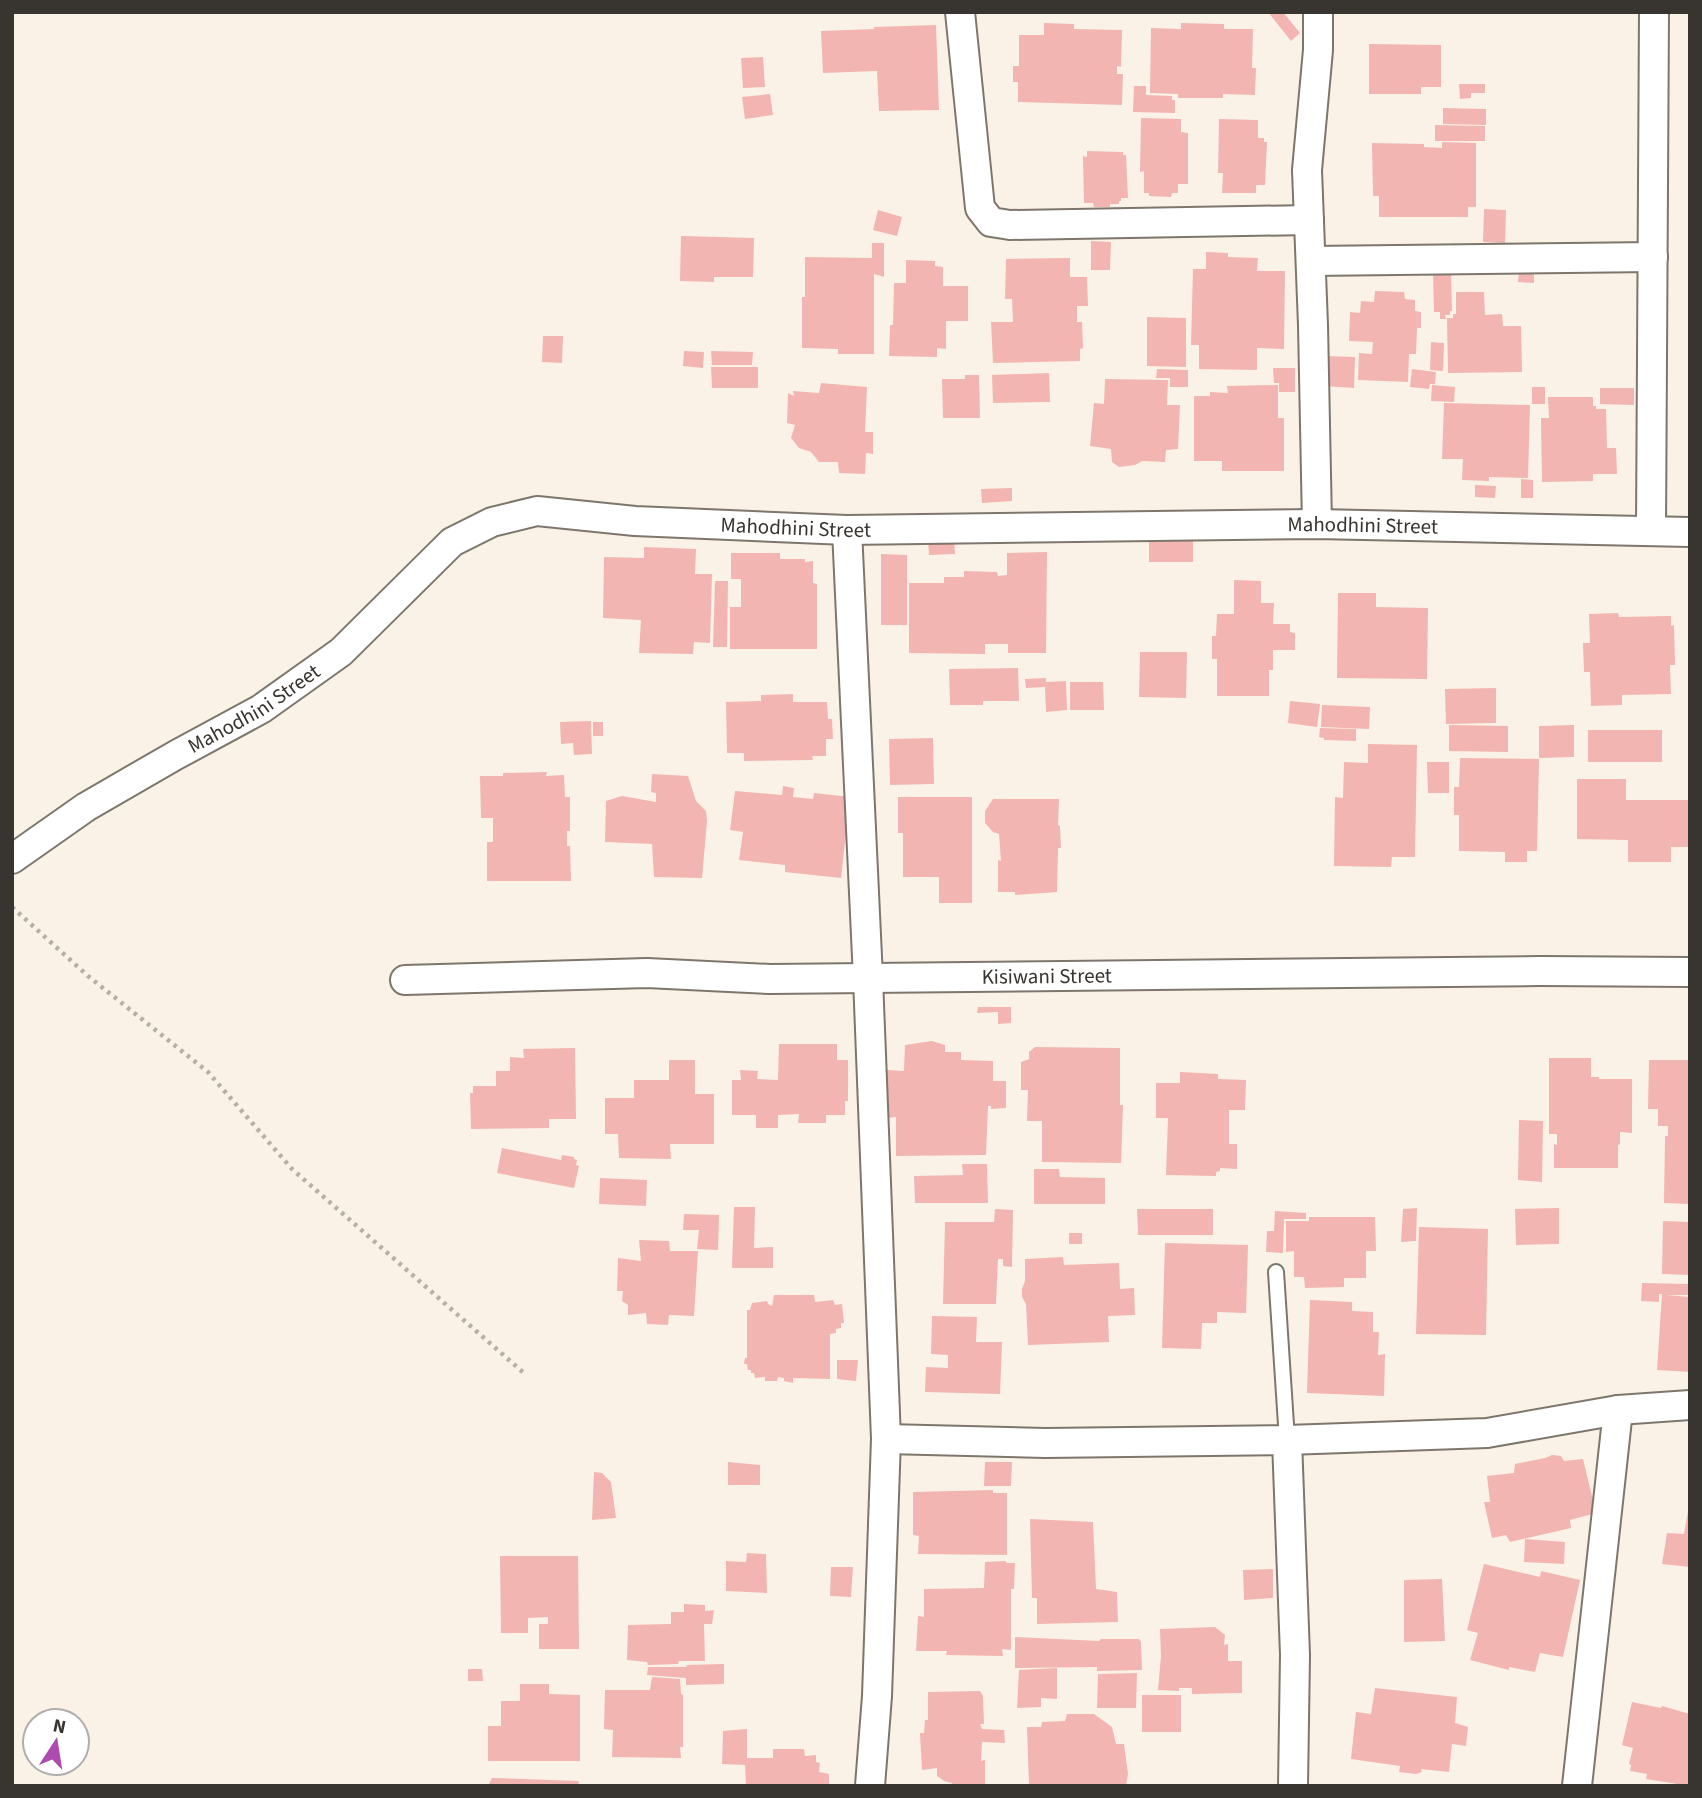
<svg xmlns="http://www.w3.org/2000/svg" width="1702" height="1798" font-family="'Source Sans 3',sans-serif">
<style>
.building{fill:#f2b5b1}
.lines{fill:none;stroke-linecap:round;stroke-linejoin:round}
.service-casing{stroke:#7d766c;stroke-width:18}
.minor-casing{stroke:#7d766c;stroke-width:32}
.path{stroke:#b6afa6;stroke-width:4.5;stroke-dasharray:3.5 5;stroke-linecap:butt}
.service{stroke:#fff;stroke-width:14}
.minor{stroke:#fff;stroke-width:28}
.labels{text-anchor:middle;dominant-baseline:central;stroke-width:6;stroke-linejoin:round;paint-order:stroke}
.street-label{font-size:21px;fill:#383430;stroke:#fff}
</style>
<rect width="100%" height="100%" fill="#fbf2e7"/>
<path class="building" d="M1268,12H1283L1300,33L1291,41Z
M1044,23L1074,24V29L1122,30L1121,67L1117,66V74H1123L1122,105L1018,102V82H1013V66H1019V35H1044Z
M1181,23L1224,24V29H1253L1252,68H1256L1255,95L1223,94V98H1178V94L1150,93L1151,28L1181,29Z
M936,25L939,110L879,111L877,71L823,73L821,31L874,29V27Z
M1369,44L1441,45V87H1421V94H1369Z
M763,57L765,87L743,88L741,58Z
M1459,84H1485V93H1471V98L1460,99Z
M1134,86H1146V95L1172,96V100H1175V113L1133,112Z
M770,94L773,115L745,119L742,97Z
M1443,108L1486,109V125L1443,124Z
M1141,118L1181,119V132L1188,133V184H1178V193H1172L1171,197L1149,196V193H1144V171L1140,172Z
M1219,119L1258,120V138H1264V142H1267L1265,185H1256V193H1222L1223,173H1218Z
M1435,125L1485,126V141H1435Z
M1442,142L1476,143V207H1468V217H1379V196H1373L1372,143L1424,144V147L1442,148Z
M1087,151L1123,152V155H1126L1128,198H1121V201H1119V204H1110V207H1094L1093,203H1084L1083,156L1087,157Z
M1484,209L1506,210L1505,243L1483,242Z
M878,210L902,217L897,236L873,230Z
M681,236L754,238L753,277H714V282L680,281Z
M1091,241L1111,242L1110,270H1091Z
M872,243H884V277L874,274V354H838V349L802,348V297H805V257L872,258Z
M1206,252L1228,253V257L1258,258L1257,271H1285L1284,349L1257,348V370L1199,369V345H1191L1193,269H1206Z
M1070,258V277H1087L1088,306H1077V322H1082L1083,348L1080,349V361L993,363L991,322H1013L1012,299H1005L1006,259Z
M906,260L935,261V266L943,267V286H968V321H946V349L937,348V357L889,356L890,325H893L894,283H906Z
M1519,271L1534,272V283L1518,282Z
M1433,273H1451L1452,311H1450V315H1445L1446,319H1440V312H1434Z
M1375,291L1404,292L1405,299L1415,300V311L1421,312V328H1417L1416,354H1409L1408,382L1358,380L1359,353L1372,354L1373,342L1349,341L1350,312L1360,313L1361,301L1374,302Z
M1456,292H1484L1485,315L1502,314L1503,326H1521L1522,372L1448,373L1447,318H1453V314H1456Z
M1147,317L1186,318V367L1147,366Z
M543,336H563L562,363L542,362Z
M1431,342L1444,343L1443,371L1430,370Z
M684,351L704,352L703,368L683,366Z
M711,351L753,352L752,365H712Z
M1325,356L1355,357L1354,388L1323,386Z
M711,367H758V388H712Z
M1273,368H1295V392H1279V383H1274Z
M1157,369L1188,370V387H1170V378H1156Z
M1412,369L1436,372L1435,384H1430L1429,389L1410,387Z
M1049,373L1050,402L993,403L992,375Z
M965,375H979L980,418H943L942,379H965Z
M1105,379L1168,380L1167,405H1180L1178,449L1166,450L1165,462L1142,461L1135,465L1119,467L1112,462L1111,449L1090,446L1094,403L1104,404Z
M821,383L867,387L865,432H873V454L866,453L865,474L839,473L838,462H819L811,452L799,448L791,438L795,425L787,423L788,393L794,396L793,391L819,393Z
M1278,385V418H1284V471H1222V461H1194V396H1210V392L1228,393L1227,386Z
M1432,385L1455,387L1454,402L1431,401Z
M1532,387H1545V404H1532Z
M1600,388H1634V405L1600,404Z
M1548,397H1593V406H1596V409H1606L1607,448H1616L1617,474H1593V481L1542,482L1541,418H1549Z
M1444,403L1530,405L1528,478L1489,477V481L1462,480L1463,459H1442Z
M1521,479L1533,480V498H1521Z
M1475,485L1496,486L1495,498L1475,497Z
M1012,488V501L982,503L981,489Z
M954,538L955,554L929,555L928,540Z
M1149,539H1193V562H1149Z
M644,547L696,549L695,574H712L710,643L694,642L693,654L639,653L641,620L603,618L604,557L644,558Z
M1047,552L1046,653H1008V644H985V654L909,653V583H944V577H964V571L997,572L998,576L1007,575V553Z
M731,553H780V559H805V562L813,561V583L817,584V649H730V607H741V579H731Z
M881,554L907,555V625H881Z
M1234,580L1261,581V603H1274L1273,624H1290V632L1295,633V650H1273V670H1269V696H1217V659H1212V636H1216L1217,614H1234Z
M715,581H728L727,647H713Z
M1338,593H1376V607L1428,608L1427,679L1337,678Z
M1618,613L1619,617L1671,616V626L1674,625L1675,665H1670L1671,694L1622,695V705L1591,706L1590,672H1584L1583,643H1590L1589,614Z
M1140,652H1187L1186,698L1139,697Z
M1018,668L1019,701H983V705H950L949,669Z
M1046,678V682L1066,681L1067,710L1046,712L1045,687L1026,688L1025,679Z
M1070,682H1103L1104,710H1070Z
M1496,688V723L1446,724L1445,689Z
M793,694V702H827L828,719H832L833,739H826V756H812L813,760L744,761V753H727L726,702L761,701V695Z
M1290,701L1320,704L1317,727L1288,723Z
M1322,705L1370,707L1369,729L1321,727Z
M591,721L592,754L574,755L573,743L561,744L560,722Z
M593,722H603V736H593Z
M1449,725L1508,726V752L1449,751Z
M1574,725V757L1539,758V726Z
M1320,728L1356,729V741L1324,740V738L1319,737Z
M1588,730H1662V762H1588Z
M933,738L934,784L890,785L889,739Z
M1368,744L1417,745L1415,857H1392L1391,867L1334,866L1335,797L1343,798L1344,762L1368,763Z
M1460,758L1539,759L1537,851H1527V862H1505V852L1459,851V815H1454V787H1459Z
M1427,762H1449V793H1428Z
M547,772L546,776L564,775L565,797H570V831H567V846H570L571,881H487V842H493V818H481L480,776H503V773Z
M652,774L688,776L696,801L706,811L707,821L702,878L654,877L652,844L605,842L606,801L622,796L656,802V793L651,792Z
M1577,779H1626V800H1690V847H1671V862H1628V840L1577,839Z
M783,786L794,788L793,797L813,799L814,793L850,797L841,878L785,872V865L739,860L743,832L730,830L735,791L782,795Z
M898,797H972V903H939V877H903V833H898Z
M993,799H1059L1058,825L1060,826L1061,848H1058L1057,892L1015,895V892H998V860L1001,861L999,834L993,832L985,823V811Z
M978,1007H1011V1023L998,1024V1012L977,1013Z
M932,1041L945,1045V1052H961V1060L993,1061V1081H1006V1108L991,1109V1106H988L986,1155L896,1156V1117L887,1118V1070L904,1071L905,1045Z
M779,1044H837V1060H848V1101H845V1115H826V1123H798L799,1114L778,1115V1128H756V1115H732V1080H741L740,1070L758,1071L757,1079L778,1080Z
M1035,1047L1120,1048V1105H1123L1121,1163L1042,1162V1121H1027L1028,1090H1021V1062L1029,1059V1052Z
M575,1048L576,1119H549V1128L471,1129L470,1093H473V1086H496V1071H510V1057L524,1058L523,1049Z
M1549,1058H1591V1077H1599V1079H1632V1133L1620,1132V1144L1618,1145V1168H1554V1144L1557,1145V1134H1549Z
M669,1060H695V1094H714V1144H670L671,1159L619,1158L618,1134H605V1098H634V1080H669Z
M1649,1060H1690V1204L1664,1203L1665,1136H1668V1126H1658V1109H1648Z
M1180,1072L1218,1074V1079L1246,1080L1245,1110H1229V1144H1237V1169L1220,1168V1171L1216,1172V1176L1166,1175L1168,1118H1156V1083H1180Z
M1519,1120L1543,1121L1542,1182L1518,1180Z
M502,1148L561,1160L562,1155L574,1157V1159L577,1160L576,1165L579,1166L574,1188L497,1173Z
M962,1164H987L988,1203H915L914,1176L963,1175Z
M1034,1169H1059L1060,1177L1105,1178V1204H1034Z
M600,1178L647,1180L646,1206L599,1204Z
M734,1207H755L754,1248L773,1247V1268H732Z
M1417,1208L1416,1241L1401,1242L1403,1209Z
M1559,1208V1244L1516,1245L1515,1209Z
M995,1209L1013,1210L1012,1267L1003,1266V1259H998L996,1304H943L945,1222H994Z
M1137,1209H1213V1235H1138Z
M1275,1211L1306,1213V1219H1284L1283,1253L1266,1252L1267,1231H1274Z
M684,1214L719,1215L718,1250L697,1249L699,1230H683Z
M1309,1217H1375L1376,1251H1366V1278H1344V1287L1305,1288L1304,1277H1294V1251L1286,1252V1221H1309Z
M1663,1221L1690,1222V1275L1662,1274Z
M1419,1227L1488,1229L1486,1335L1416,1334Z
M1069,1233H1082V1244H1069Z
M639,1240L669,1241L670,1251H698L694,1316L669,1315L668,1325L647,1324L646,1313L628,1315V1305L622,1301L623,1291H617L618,1258L641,1261Z
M1165,1243L1248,1245L1246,1313L1217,1312V1323H1202L1201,1349L1162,1348Z
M1063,1257L1064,1265L1119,1263L1120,1289L1134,1288L1135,1315L1108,1316L1109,1342L1028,1345L1026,1304L1022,1297V1289L1025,1281V1259Z
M1642,1283L1690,1284V1295H1666L1690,1297V1372L1657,1370L1662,1294H1659V1302L1641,1301Z
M774,1295H814L815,1302L833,1300L835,1305L842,1304L844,1323H841V1328L836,1329V1333L830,1334V1379L793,1378V1383L784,1381V1378L778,1377L777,1381H765V1377L755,1378L754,1373H751V1370H748L747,1364H744L745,1358H747V1310H750L752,1303L767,1301L768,1304L772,1306Z
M1310,1300L1352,1302V1311L1373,1312V1332H1379L1378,1355L1385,1354L1384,1396L1307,1393Z
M932,1316L977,1317L976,1342H1002L1000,1394L925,1392L926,1367L948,1368V1355L931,1354Z
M837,1360H858L856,1381L837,1379Z
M1552,1455L1561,1456L1564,1461L1583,1459L1596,1513L1570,1520L1571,1528L1510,1542L1506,1535L1492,1538L1484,1502H1490L1487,1476L1514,1473L1515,1464L1545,1458Z
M728,1462L760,1465V1485H728Z
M985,1462H1012L1011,1486H984Z
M594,1472L602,1473L611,1482L616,1518L592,1520Z
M993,1490V1493H1007V1555L918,1554L919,1536L913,1535V1492Z
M1688,1511H1690V1567L1662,1564L1667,1533L1684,1534Z
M1030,1519L1093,1522L1096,1589L1117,1592L1118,1622L1037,1624V1598H1032Z
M1525,1539L1565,1542L1564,1564L1524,1562Z
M747,1553L766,1554L767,1593L726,1591V1561L746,1562Z
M500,1556H578L579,1649H539V1624H548V1617L528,1618V1633H501Z
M1005,1561L1007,1563H1015L1014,1589H1011V1650L1002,1649L1003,1656L946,1655L947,1651H916L918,1616L924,1617V1589L984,1588L985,1562Z
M1484,1564L1540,1577L1541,1571L1580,1580L1563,1657L1540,1653L1535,1672L1509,1667V1670L1470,1660L1478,1633L1467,1630Z
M831,1567H853L851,1597L830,1596Z
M1273,1569V1598L1244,1600L1243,1570Z
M1442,1579L1445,1641L1404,1642V1580Z
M684,1604L705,1605V1611L714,1610L712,1624H704L705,1661H679L678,1664L648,1665L647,1662L627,1660L628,1625L671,1624V1612H684Z
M1215,1627L1225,1635L1224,1645L1228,1644V1661H1242V1693L1192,1694V1688H1179V1691L1158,1690L1161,1656L1160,1629Z
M1015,1637L1099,1641L1101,1639H1139L1141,1642L1142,1670L1097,1671V1667L1015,1668Z
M724,1664V1684L686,1685V1678L647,1675L648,1667H686L687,1665Z
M1057,1668V1699L1041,1698V1707L1017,1708L1019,1670Z
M468,1669H482L483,1681H468Z
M1137,1673L1136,1708H1097L1098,1674Z
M652,1677L680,1679L681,1694L683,1695V1747H680L681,1758L612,1757L613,1730L604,1729L605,1690H650Z
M520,1684H549V1694L580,1695V1761H488V1726H501V1701H520Z
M1375,1688L1457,1697L1455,1723L1468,1727L1466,1746L1452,1744L1449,1772L1421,1769L1422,1772L1416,1774L1399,1772L1400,1766L1351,1759L1356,1712L1371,1714Z
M980,1691L983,1696L984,1724H980L982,1729L1004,1730L1005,1743L982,1742L981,1761L985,1760V1786H952V1783L944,1781L937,1776V1768L922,1770L920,1733H924L925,1720H928V1692Z
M1142,1695H1181V1732H1142Z
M1632,1702L1661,1708L1662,1706L1690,1714V1786L1646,1779L1647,1774L1630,1771L1631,1765L1629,1764L1633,1748L1622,1745Z
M1067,1714H1094L1112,1727L1116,1744H1124L1128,1774L1126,1786L1029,1785L1027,1727H1041L1042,1722L1065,1721Z
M747,1729V1758H773V1749H804L805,1756L816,1755V1762L820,1763L819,1772L829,1774V1786H746L745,1765L722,1764L723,1731Z
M492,1778L579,1781L578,1786H488Z"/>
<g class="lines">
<defs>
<path id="service" d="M1276,1272L1287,1440"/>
<g id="minor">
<path d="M960,12L980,208L991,222L1010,225L1309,220"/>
<path d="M1311,261L1653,257"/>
<path d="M1317,524L1313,325L1307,170L1318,50V12"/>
<path d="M847,530L868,978L886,1439L877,1696L870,1786"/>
<path d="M1651,531L1654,12"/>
<path id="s1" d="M12,859L86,807L176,755L261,709L341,652L452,542L492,522L537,511L635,521L847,530L1317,524L1690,532"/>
<path id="s2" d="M405,980L647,973L770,979L1540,971L1690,972"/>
<path d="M886,1439L1045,1443L1287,1440L1487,1433L1618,1410L1690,1405"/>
<path d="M1287,1440L1295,1655L1293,1786"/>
<path d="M1577,1786L1618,1410"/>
</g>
</defs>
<use href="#service" class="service-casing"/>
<use href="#minor" class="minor-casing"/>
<path class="path" d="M12,907L88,976L208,1072L292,1169L525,1374"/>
<use href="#service" class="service"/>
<use href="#minor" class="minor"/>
</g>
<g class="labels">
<g class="street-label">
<text stroke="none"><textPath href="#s1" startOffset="1463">Mahodhini Street</textPath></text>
<text stroke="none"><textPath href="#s1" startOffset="896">Mahodhini Street</textPath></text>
<text stroke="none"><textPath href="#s1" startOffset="285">Mahodhini Street</textPath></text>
<text stroke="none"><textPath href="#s2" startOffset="642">Kisiwani Street</textPath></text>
</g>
</g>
<rect width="1702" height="1798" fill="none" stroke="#383430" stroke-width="28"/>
<g transform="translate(56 1742) rotate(12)"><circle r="33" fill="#ffffff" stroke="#afaeac" stroke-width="2"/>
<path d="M0-5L12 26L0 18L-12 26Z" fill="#ae4bb1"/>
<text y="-10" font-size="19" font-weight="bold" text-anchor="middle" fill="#383430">N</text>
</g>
</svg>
